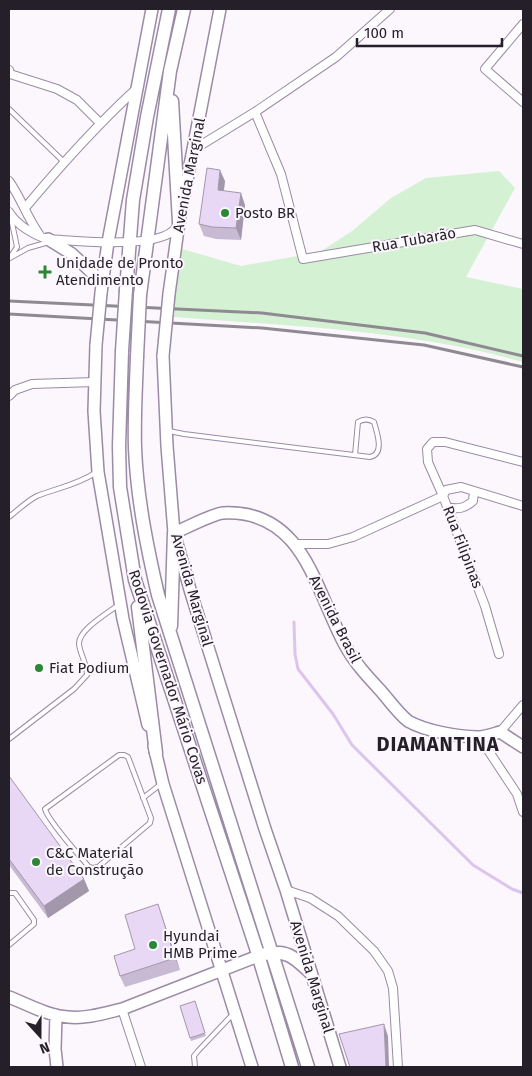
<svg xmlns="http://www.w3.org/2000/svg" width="532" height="1076" font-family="'Fira Sans',sans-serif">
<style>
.green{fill:#d4f1d4}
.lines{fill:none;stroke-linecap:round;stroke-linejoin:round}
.stream{stroke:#ddc4ee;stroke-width:3}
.lane-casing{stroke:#9b8ba6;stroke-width:6}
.street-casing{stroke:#9b8ba6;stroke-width:10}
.secondary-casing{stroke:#9b8ba6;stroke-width:14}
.primary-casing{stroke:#9b8ba6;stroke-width:15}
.lane{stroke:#fff;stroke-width:4}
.street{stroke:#fff;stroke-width:8}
.secondary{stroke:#fff;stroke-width:11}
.primary{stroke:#fff;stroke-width:12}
.rail{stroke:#8f8a92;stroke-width:3}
.secondary-bridge-casing{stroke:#9b8ba6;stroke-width:14;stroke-linecap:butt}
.primary-bridge-casing{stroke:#9b8ba6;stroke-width:15;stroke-linecap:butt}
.secondary-bridge{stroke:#fff;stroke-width:11}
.primary-bridge{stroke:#fff;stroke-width:12}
.wall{fill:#c8bad3}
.shaded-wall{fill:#a397ac}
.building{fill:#e9d8f5;stroke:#a397ac}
.poi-dot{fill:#2b8636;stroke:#fbf7fd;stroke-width:2}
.labels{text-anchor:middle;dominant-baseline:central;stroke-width:4;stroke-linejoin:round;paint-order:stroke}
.street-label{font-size:15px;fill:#251f29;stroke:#fbf7fd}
.poi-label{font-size:15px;fill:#251f29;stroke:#fbf7fd;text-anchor:start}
.district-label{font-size:20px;font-weight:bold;letter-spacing:1px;fill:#251f29;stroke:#fbf7fd}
</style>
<rect width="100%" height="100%" fill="#fbf7fd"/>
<path class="green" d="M499,171L515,188L466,277L523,289V362C410,330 291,326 174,317L176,284L182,249L241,266L320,252L352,231L391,198L426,178Z"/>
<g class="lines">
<path class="stream" d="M294,622L295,654L298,669L333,714L352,745L473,865L512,889L523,893"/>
<defs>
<path id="lane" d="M9,109L64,162
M11,256L17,247L11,218
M10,258L28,248L49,242
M169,431L184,434L370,457C385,454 377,433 374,422C369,419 363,419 358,422L355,455
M9,517C18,510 27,501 37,496C57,488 77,485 95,473
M9,739L74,689L87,675C87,664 80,654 79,644C78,630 108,613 118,605
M119,755H124L128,757L151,818L150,823L98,867L93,868L89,867C79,855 48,821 45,809Z
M143,798L161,784
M9,893H15L34,920V924L9,945
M195,1067L194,1056L198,1051L233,1014"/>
<path id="street" d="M523,24L485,69L523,102
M9,70L10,74L57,89L77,100L100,123
M255,112L281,174L303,259L475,230L523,244
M193,150L255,112L336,57L390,9
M9,181C21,198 27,217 39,234
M25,208C60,166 96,126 136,89
M9,212C16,224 33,235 47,239C51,240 57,239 62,240C86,242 154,247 173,231C175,229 176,227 178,225
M9,396L15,390L32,384L95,382
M447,507C458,510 465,508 473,501L474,492
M295,544H328L353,537L443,496L446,490L461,487L523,506
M499,654L485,606L443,496L428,462L427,449L433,442H445L523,462
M500,732L523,705
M480,738L517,794L523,812
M286,890L310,898L338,916L374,951L388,971L393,988L398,1067
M122,1009L141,1067"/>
<path id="secondary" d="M48,239L72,254L102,282
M101,293L108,242L152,9
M169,294L179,222L220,9
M96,345L94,411L98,472L123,619L148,725
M163,356L167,446L174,533L191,593L265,829L286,890L340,1067
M174,533C186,528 212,514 223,513C304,509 315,590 345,645C354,662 367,676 380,690C389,700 398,713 408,721C425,731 459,737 478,737C485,737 493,734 500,732L523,747
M154,746L163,784L252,1067
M9,997C27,1004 48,1016 68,1017C86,1019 105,1013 122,1009L258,956
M56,1015L55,1049L57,1067"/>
<path id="primary" d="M172,101L179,222
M126,290L133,200L147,117L169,9
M140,295L170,71L184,9
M122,351L119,446L120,487L135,580L256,948L292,1067
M137,357C136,387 134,418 135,448C137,498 147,547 158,595L308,1067
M138,607L156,753
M171,626L174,533
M265,954C287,949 295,958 310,972"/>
</defs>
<use href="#lane" class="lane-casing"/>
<use href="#street" class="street-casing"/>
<use href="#secondary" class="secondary-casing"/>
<use href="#primary" class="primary-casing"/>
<use href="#lane" class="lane"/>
<use href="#street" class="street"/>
<use href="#secondary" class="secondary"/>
<use href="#primary" class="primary"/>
<path class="rail" d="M9,301L262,313L425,333L523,356
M9,314L262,328L424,345L523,367"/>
<defs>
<path id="secondary-bridge" d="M96,345L101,293
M163,356L169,294"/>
<path id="primary-bridge" d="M122,351L126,290
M137,357L140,295"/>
</defs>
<use href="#secondary-bridge" class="secondary-bridge-casing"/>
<use href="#primary-bridge" class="primary-bridge-casing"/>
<use href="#secondary-bridge" class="secondary-bridge"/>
<use href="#primary-bridge" class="primary-bridge"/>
</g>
<path class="wall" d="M225,181L224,191L245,205L241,240L216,239L204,236L199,224Z
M9,776L84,879L89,891L48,918L9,865Z
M158,904L180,970L125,987L120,976L135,949Z
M195,1001L206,1036L191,1041L180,1006Z"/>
<path class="shaded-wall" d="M220,170L225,181L222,202L218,190Z
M241,193L245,205L241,240L236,228Z
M84,879L89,891L48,918L44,906Z
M158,904L180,970L175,958Z
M384,1024L388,1036L389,1067H386Z"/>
<path class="building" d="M207,168L220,170L218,190L241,193L236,228L212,227L199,224Z
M9,776L84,879L44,906L9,859Z
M158,904L175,958L120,976L114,956L135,949L125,915Z
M195,1001L205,1033L190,1038L180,1006Z
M384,1024L386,1067H350L339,1034Z"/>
<g class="poi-dot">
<circle cx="225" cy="213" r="5"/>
<path d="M42.5 264.5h5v5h5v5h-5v5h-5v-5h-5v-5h5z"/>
<circle cx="39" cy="668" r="5"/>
<circle cx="36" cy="862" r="5"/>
<circle cx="153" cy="945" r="5"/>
</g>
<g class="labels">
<g class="street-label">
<text transform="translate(189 175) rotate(-79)">Avenida Marginal</text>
<text transform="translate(414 240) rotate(-10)">Rua Tubarão</text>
<text transform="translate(463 547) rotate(69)">Rua Filipinas</text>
<text transform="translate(192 590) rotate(74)">Avenida Marginal</text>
<text transform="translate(335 619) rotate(63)">Avenida Brasil</text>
<text transform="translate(168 677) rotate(72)">Rodovia Governador Mário Covas</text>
<text transform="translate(312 977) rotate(73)">Avenida Marginal</text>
</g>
<g class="poi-label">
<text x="235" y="213">Posto BR</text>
<text x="56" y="263">Unidade de Pronto<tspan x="56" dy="17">Atendimento</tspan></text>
<text x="49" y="668">Fiat Podium</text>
<text x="46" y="853">C&amp;C Material<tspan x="46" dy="17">de Construção</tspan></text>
<text x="163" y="936">Hyundai<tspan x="163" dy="17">HMB Prime</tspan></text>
</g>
<g class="district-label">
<text x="438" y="744">DIAMANTINA</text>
</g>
</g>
<rect width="532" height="1076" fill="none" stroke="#251f29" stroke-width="20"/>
<g transform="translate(40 1036) rotate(159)" stroke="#fbf7fd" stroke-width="4" paint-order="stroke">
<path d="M0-4L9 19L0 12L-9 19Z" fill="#251f29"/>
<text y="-8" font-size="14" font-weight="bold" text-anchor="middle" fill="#251f29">N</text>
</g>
<path d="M357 38v8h145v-8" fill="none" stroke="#251f29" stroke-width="2.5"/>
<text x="364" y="38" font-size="15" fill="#251f29" stroke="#fbf7fd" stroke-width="4" paint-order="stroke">100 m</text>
</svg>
